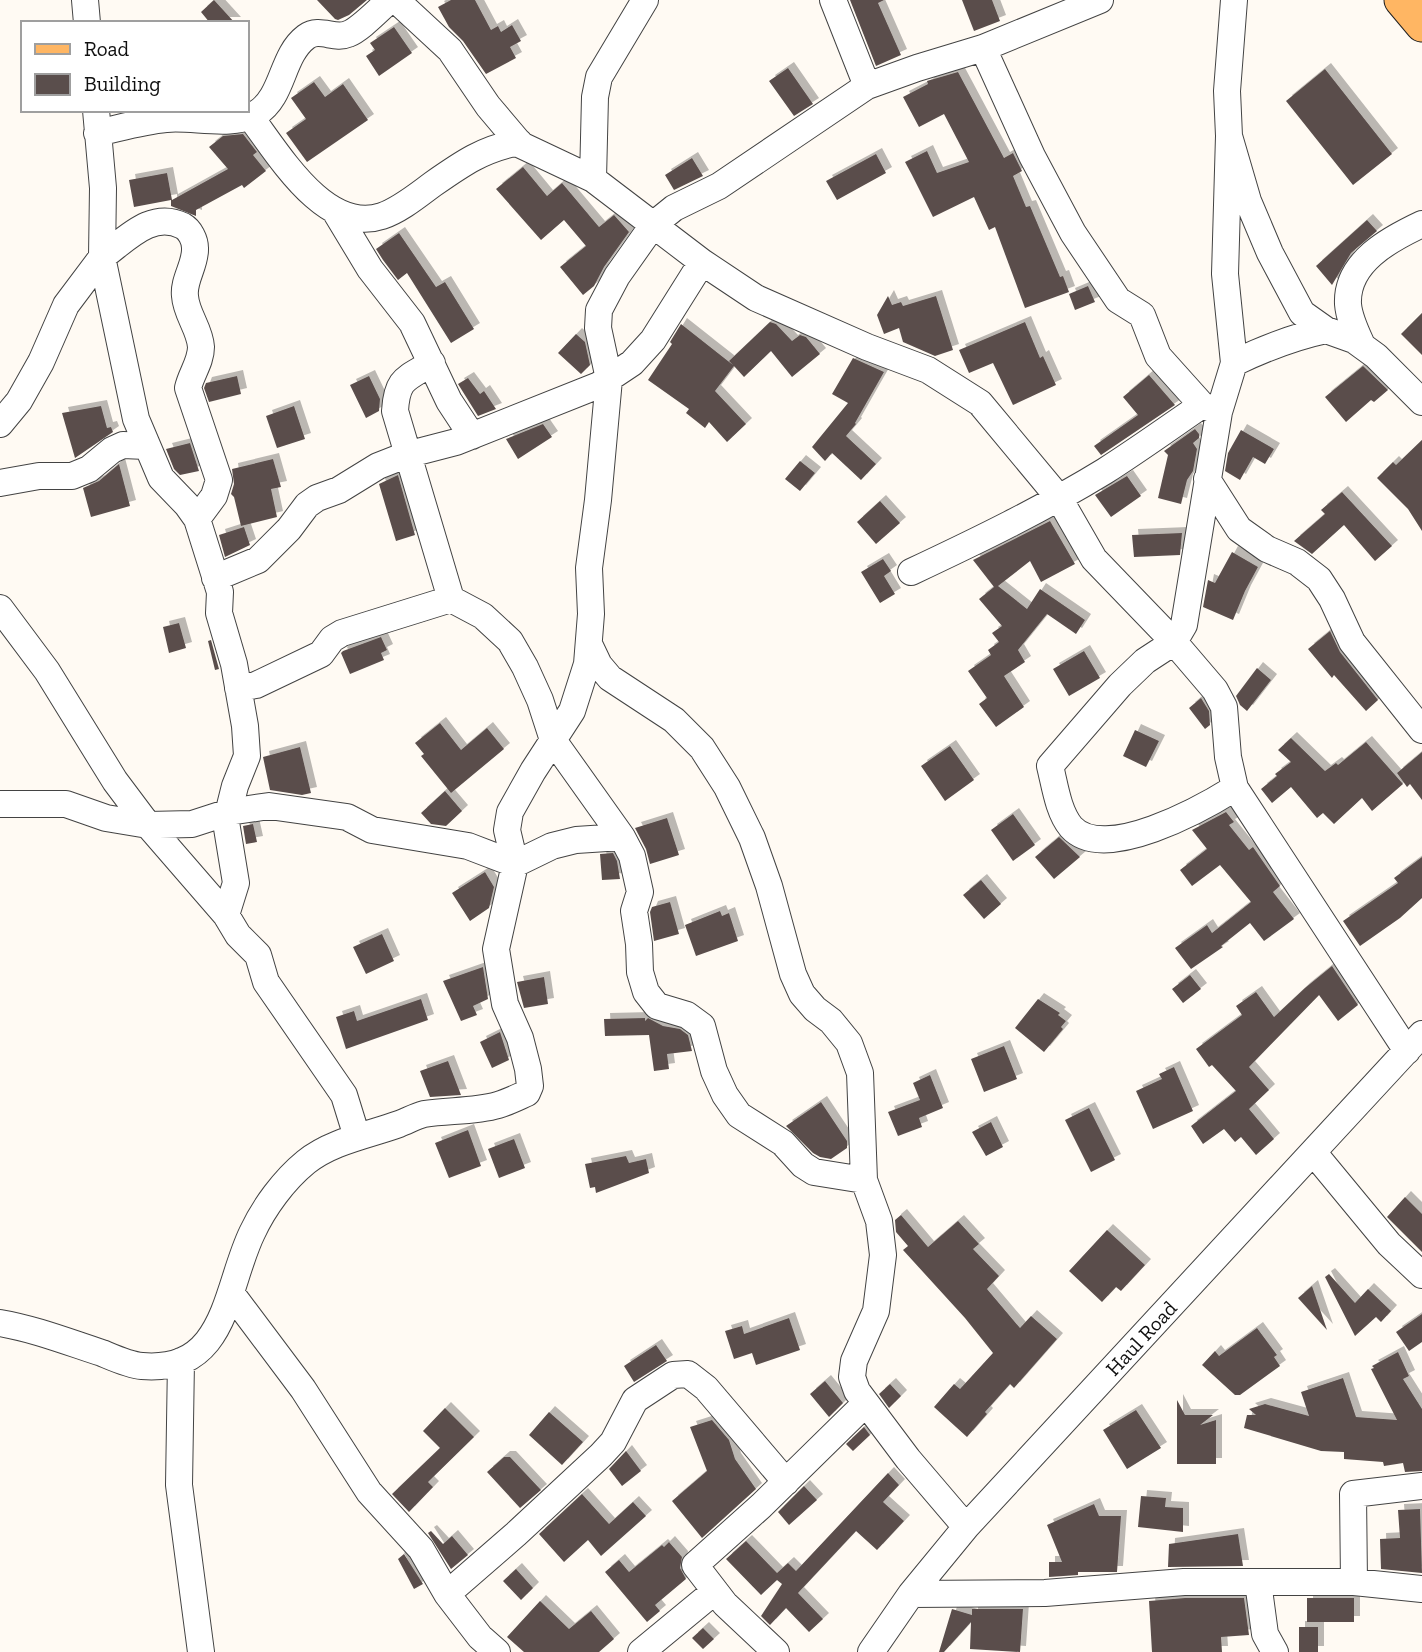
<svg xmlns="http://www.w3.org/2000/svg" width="1422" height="1652" font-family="'Zilla Slab',serif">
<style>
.building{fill:#5a4e4c;filter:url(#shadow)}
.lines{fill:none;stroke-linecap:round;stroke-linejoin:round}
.minor-casing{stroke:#434343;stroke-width:28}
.major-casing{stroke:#212121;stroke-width:35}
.minor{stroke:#fff;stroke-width:26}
.major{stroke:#ffb663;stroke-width:33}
.labels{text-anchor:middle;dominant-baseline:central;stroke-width:7;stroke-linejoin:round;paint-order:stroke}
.street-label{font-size:21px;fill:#101010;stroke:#fff}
</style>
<defs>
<filter id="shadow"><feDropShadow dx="6" dy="-6" stdDeviation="0" flood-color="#0004"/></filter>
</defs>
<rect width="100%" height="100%" fill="#fffaf3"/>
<path class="building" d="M214,0L235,23H210L201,12Z
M317,0H367L349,15L338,20L335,19Z
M451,0H475L491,30L498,26L501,32L512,25L521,41L510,47L516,58L486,74L463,41L449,27L438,7Z
M850,0H884L878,3L901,55L876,66Z
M962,0H992L1000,21L974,31Z
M394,27L412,53L379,76L366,56L375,50L370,43Z
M788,68L813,104L794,116L769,81Z
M1325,69L1392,154L1353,185L1286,101Z
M958,72L1004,158L1013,153L1022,171L1013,176L1026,207L1030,206L1060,277L1063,276L1069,292L1025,308L995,227L989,230L974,197L933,217L912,175L905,162L927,151L937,173L969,162L944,114L919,127L903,97L928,84L927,81Z
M314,82L325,97L343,84L368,120L307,162L286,133L306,119L291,98Z
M243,134L257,152L253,155L266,171L244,188L242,185L196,210V216L171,206V200L134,207L129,180L167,173L172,200L228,169L209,147L223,136Z
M876,154L886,173L837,200L826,181Z
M692,158L703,176L674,190L665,175Z
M523,167L547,196L562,183L599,227L614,215L629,232L604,267L594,286L583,295L560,267L586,246L564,220L541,240L496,189Z
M1367,220L1377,231L1351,253L1332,285L1316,266Z
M399,233L436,287L445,282L474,329L451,343L407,273L398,280L383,260L376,249Z
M1088,286L1095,302L1075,310L1069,294Z
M888,296L892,305L901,302L903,306L936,296L953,350L935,356L903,342L899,328L884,334L877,315Z
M1422,313V355L1401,334Z
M770,322L776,324L792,341L800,335L806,337L820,354L792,377L771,351L744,377L734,366L715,391L746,424L727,442L709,422L705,428L686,413L689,409L648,380L672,344L670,342L681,324L733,365L729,361Z
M1025,322L1040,358L1043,356L1056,385L1013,405L993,363L969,373L959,350Z
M576,334L585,342L590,365L581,374L558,353Z
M853,358L884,372L855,423L856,424L846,436L876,464L861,480L832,453L825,461L812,447L848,403L832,394Z
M1363,366L1388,390L1374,402L1371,400L1346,422L1325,397Z
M1149,375L1175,405L1101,455L1094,446L1138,415L1123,397Z
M237,376L241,394L209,402L204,388L206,383Z
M369,376L380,399L379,411L366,418L350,385Z
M468,378L480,394L484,391L496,409L478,416L458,384Z
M101,406L107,428L111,427L113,432L75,458L62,413Z
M294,406L305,439L277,448L266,416Z
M543,424L552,437L518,459L506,439Z
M1195,429L1199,434V438L1193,443L1197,449L1193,471L1187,480L1181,504L1158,498L1168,455L1164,451Z
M1241,430L1274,449L1265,464L1253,457L1240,480L1225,471L1228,453Z
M1422,440V531L1408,509L1377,478L1393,462L1396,465Z
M190,443L199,471L180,475L174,469L166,449Z
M273,459L281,487L271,489L277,517L241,526L234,497L231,494L234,484L232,469Z
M800,461L815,473L800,491L785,479Z
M119,464L130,506L91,517L83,488L99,481Z
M398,475L415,535L396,541L379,484Z
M1127,476L1141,496L1111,517L1095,495Z
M1342,492L1392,546L1375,561L1344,525L1312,554L1294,541L1325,514L1321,510Z
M880,501L900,523L876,544L857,522Z
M1050,521L1075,564L1041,582L1030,561L998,586L1027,609L1040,589L1085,620L1076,634L1047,614L1018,650L1025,662L1004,676L1024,707L996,727L979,704L987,698L968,671L991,655L988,650L999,642L992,633L1002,626L979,599L994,587L973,560Z
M244,527L250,545L225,557L219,535Z
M1182,533L1180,555L1134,557L1132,535Z
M1232,552L1258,567L1245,591L1233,620L1203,607L1208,580L1215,583Z
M883,559L891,571L884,576L895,594L880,603L861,572Z
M179,623L186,648L169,653L163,627Z
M1330,631L1340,652L1378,700L1366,711L1334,675L1332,678L1308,649Z
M381,637L387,650L381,653L384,660L350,674L341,653L343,651Z
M211,640L219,669L215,670L208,641Z
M1084,651L1100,678L1069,696L1053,669Z
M1257,668L1271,680L1247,711L1240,705L1236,696Z
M1201,698L1209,711L1210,725L1205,729L1189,708Z
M440,723L461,750L487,728L504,749L451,793L421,756L424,754L415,743Z
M1135,730L1159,741L1146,767L1123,756Z
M1291,738L1325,771L1336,763L1338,765L1366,742L1403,784L1372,811L1362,798L1334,824L1323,813L1317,818L1291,787L1272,803L1261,789L1277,776L1275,774L1291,762L1278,750Z
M950,746L974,780L945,801L921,766Z
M300,747L311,793L302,795L270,790L263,757Z
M1422,752V800L1410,784L1407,787L1397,773Z
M445,791L462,811L446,826L431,824L421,813Z
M1226,812L1234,822L1229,825L1249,850L1253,847L1280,886L1273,892L1294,919L1264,941L1250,923L1221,946L1223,947L1191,969L1175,948L1207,925L1212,933L1251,902L1220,865L1192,886L1180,870L1207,849L1192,830Z
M1013,814L1035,845L1013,861L991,830Z
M667,818L679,855L650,864L646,849L635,828Z
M253,824L257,842L246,844L243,826Z
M1059,837L1080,857L1054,879L1035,857Z
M613,853L617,861L620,879L602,880L600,854Z
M1422,857V898L1400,918L1360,946L1343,921L1398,883L1394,878Z
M485,872L494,887L489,908L470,921L452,893Z
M981,880L1001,904L984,919L963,895Z
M670,902L679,934L654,941L650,912L652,907Z
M720,911L722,916L729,913L738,941L696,956L685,925Z
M382,934L394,961L366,974L353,947Z
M1332,966L1358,1005L1338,1021L1319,995L1249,1067L1269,1090L1249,1109L1274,1139L1256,1155L1241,1137L1235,1142L1224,1129L1203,1144L1191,1126L1236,1091L1212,1065L1209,1067L1196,1049L1242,1015L1236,1006L1256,992L1274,1017L1305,988Z
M483,967L488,999L473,1006L477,1015L461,1021L443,981Z
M1190,975L1201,989L1183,1003L1172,989Z
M544,977L548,1004L524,1008L517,982Z
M421,999L428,1020L346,1049L336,1017L354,1011L357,1021Z
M1038,999L1060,1013L1058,1015L1066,1021L1061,1027L1063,1029L1044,1052L1015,1028Z
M645,1018V1021L648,1018L663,1026L680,1029L688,1035L692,1051L667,1054L669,1069L654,1071L649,1035L605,1036L604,1019Z
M500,1032L509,1060L492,1068L480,1042Z
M1004,1046L1017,1079L984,1092L971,1059Z
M448,1061L461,1095L430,1097L420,1071Z
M1174,1067L1193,1111L1153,1129L1136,1091L1162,1079L1159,1074Z
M930,1075L943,1108L919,1118L922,1127L898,1136L888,1112L920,1100L913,1083Z
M821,1102L847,1141V1148L831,1159L820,1157L813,1153L786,1126Z
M1089,1108L1115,1160L1091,1172L1065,1120Z
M991,1122L1003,1147L986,1156L972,1132Z
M468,1130L481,1166L449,1178L435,1143Z
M514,1139L525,1168L499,1178L488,1149Z
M626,1156L629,1163L646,1159L649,1173L596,1193L595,1187L590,1188L585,1164Z
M1405,1197L1422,1214V1252L1387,1217Z
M901,1215L928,1247L958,1221L979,1244L973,1249L999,1276L987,1289L1020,1328L1031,1316L1057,1339L1014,1388L1010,1384L985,1412L987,1414L967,1437L934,1407L954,1384L960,1389L993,1353L965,1318L903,1250L908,1246L896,1232L895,1220Z
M1107,1230L1145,1265L1121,1291L1116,1287L1102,1302L1069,1271Z
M1329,1274L1355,1303L1368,1289L1391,1311L1381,1322L1376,1317L1355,1336L1325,1277Z
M1312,1286L1327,1330L1298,1298Z
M1422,1314V1342L1409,1351L1396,1332Z
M789,1318L800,1350L756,1365L752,1353L734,1359L725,1331L742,1326L744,1334Z
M1257,1328L1277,1355L1274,1357L1280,1366L1240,1395H1235L1202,1365L1215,1351L1219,1356Z
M656,1345L667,1361L634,1382L624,1366Z
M1398,1352L1409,1376L1403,1379L1422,1409V1471L1405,1472L1403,1463L1384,1466L1383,1462L1344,1459V1452L1321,1451L1244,1428L1247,1415H1256L1249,1409L1265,1404L1309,1416L1301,1392L1343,1378L1356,1417L1397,1420L1371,1369L1374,1368L1372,1366Z
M825,1381L843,1403L829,1417L810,1394Z
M890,1384L901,1396L889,1408L879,1394Z
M1177,1400L1185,1415H1213L1200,1425L1216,1420V1464H1177Z
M445,1408L474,1437L428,1482L433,1487L409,1512L392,1494L440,1448L423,1431Z
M1136,1410L1161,1448L1127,1469L1103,1430Z
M549,1412L583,1442L562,1465L529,1435Z
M712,1420L729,1440L735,1459L756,1489L702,1538L672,1501L707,1471L690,1427Z
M864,1427L870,1435L853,1451L846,1444Z
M626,1451L641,1471L622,1486L609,1469Z
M504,1457H510L541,1490L520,1508L487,1472Z
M888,1473L899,1485L883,1502L904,1521L877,1550L856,1531L798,1593L823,1619L809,1632L786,1608L770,1625L761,1616L782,1584L777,1580L761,1595L726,1559L746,1541L777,1573L788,1563L796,1571Z
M804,1486L817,1500L789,1525L778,1512Z
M582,1494L609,1524L633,1502L646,1516L601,1556L588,1540L564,1562L539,1534Z
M1141,1496L1166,1498L1165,1507L1183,1508V1532L1138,1527Z
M1094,1504L1099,1516H1121L1117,1572H1078V1575L1049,1577V1562H1062L1047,1525Z
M1420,1509L1422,1573L1381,1569L1380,1539L1400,1538L1398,1510Z
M431,1531L443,1544L452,1536L468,1555L451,1569L428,1533Z
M1238,1534L1243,1566L1168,1567L1169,1544Z
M669,1542L682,1557L680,1568L686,1579L655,1605L660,1611L647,1622L605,1572L619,1560L629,1572L662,1545L664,1547Z
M404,1554L423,1584L414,1589L398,1559Z
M516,1569L533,1588L521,1600L503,1581Z
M1185,1598H1244L1249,1635L1221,1637L1222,1652H1152L1149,1601Z
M1307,1598H1354V1622H1307Z
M540,1601L569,1629L591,1611L614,1639L599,1652H524L507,1637Z
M952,1609L972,1615V1609H1023L1020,1652L970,1649L971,1622L944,1652H939Z
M1299,1627H1318V1652H1299Z
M703,1628L714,1639L703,1649L692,1638Z"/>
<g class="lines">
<defs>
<path id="minor" d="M85,0L87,23
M396,0L450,50L488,106L521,145L593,179L702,262L756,298L867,347L928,370L980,403L1059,498L1094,559L1174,642L1215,690L1224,707L1228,757L1235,788L1407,1051
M833,0L867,86
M1234,0L1227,91L1229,136L1248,201L1270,253L1302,313L1326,330L1354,340L1376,356L1422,402
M983,48L1032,156L1073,233L1118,300L1142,315L1158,356L1202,405L1219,412
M249,115C278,153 325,235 382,216C400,210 418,195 433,184C463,163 483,149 519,142
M97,133C120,128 143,121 166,119C193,116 232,128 257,113C284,96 281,56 306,37C320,27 334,40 348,34C361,29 379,9 390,0
M1229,136L1225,274L1234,363L1219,412L1184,625L1174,642L1145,661L1120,685L1050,766C1055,786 1058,811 1071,827C1104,864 1203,808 1235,788
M593,179L595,97L599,77L645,0
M335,211L370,269L412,323L449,401L472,436
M1362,345C1356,332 1349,318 1348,304C1346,262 1390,239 1422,224
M1234,363C1265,348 1293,337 1326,330
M0,424L19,401L41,362L66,305L102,257L103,188L96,110
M1207,479L1239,529L1267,549L1297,562L1319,579L1332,599L1352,642L1422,730
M0,483L39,476H72L89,469L112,450L123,445L146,446
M197,519L214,496L219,480L188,388C191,374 201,362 201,347C200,329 186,314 185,296C183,280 196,264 195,248C195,240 190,230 183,226C151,210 126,240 102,257L136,419L161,478L187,505L197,519L220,592L219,613L234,664L245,726L247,756L235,786L226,822L236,883L226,915
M911,572C977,541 1043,509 1105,471C1138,450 1170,427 1202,405
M215,578L258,560L289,529L307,505L317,498L339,490L378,466L406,455L456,442L599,385L632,363L653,340L702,262
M451,599L483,616L510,641L525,667L540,700L553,740L622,837
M0,608L47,671L115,781L148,825L226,915L238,935L258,955L266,982L344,1095L357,1137
M589,644L599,665L610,678L674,720L702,748L727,787L752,838L769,886L793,974L802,994L815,1009L831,1021L849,1043L860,1073L864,1180L879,1221L883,1255L876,1311L854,1361L852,1377L857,1391L908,1459L966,1527
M238,688L256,685L321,654L332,639L342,633L451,599L395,411C397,378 406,379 432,363
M0,804H66L106,818L148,825L192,824L229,812L269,806L347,817L372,830L468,846L515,864
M515,864L507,830L510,812L533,771L572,711L587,664L591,614L589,568L598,500L609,379L598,328L599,310L617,276L653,225L674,208L719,186L867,86L917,68L983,48L1100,0
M1313,1152L1389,1244L1422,1275
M231,1293L303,1389L369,1492L421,1549L447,1594L480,1637L497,1652
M0,1323C35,1329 68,1342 102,1353C114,1358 129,1365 142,1366C227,1373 225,1289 252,1233C264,1207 284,1180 306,1162C332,1141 369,1135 399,1124C407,1121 416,1116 424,1114C448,1110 474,1112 498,1105C508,1102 518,1097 527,1093L530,1086L528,1069L520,1038L505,1004L496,949L515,864L552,846L576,840L622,837L632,856L640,892L634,911L639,944L640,972L646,992L657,1006L687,1015L702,1026L714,1071L725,1095L739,1115L783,1143L803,1165L814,1172L864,1180
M181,1361L179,1485L201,1652
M1258,1582L1265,1634L1275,1652
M1354,1582L1353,1494L1422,1486
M447,1594L516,1534L601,1455L613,1442L635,1400L673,1375L688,1374L706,1388L786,1482
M911,1594L1045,1593L1184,1582H1354L1422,1589
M641,1652L715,1591
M776,1652L725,1604L695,1565L761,1506L866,1403
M871,1652L911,1594L966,1527L1422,1034"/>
<path id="major" d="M1401,0L1422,25"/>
</defs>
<use href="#minor" class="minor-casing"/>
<use href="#major" class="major-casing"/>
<use href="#minor" class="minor"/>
<use href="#major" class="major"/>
</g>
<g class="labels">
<g class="street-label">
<text transform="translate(1141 1338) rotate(-47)">Haul Road</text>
</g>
</g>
<rect x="21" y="21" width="228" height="91" fill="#ffffff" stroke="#9f9f9f" stroke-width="2"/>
<rect x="35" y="44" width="35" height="10" fill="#ffb663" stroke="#9f9f9f" stroke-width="2"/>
<text x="84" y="56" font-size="21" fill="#101010">Road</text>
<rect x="35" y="74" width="35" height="21" fill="#5a4e4c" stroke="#9f9f9f" stroke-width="2"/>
<text x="84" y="91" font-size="21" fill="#101010">Building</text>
</svg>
